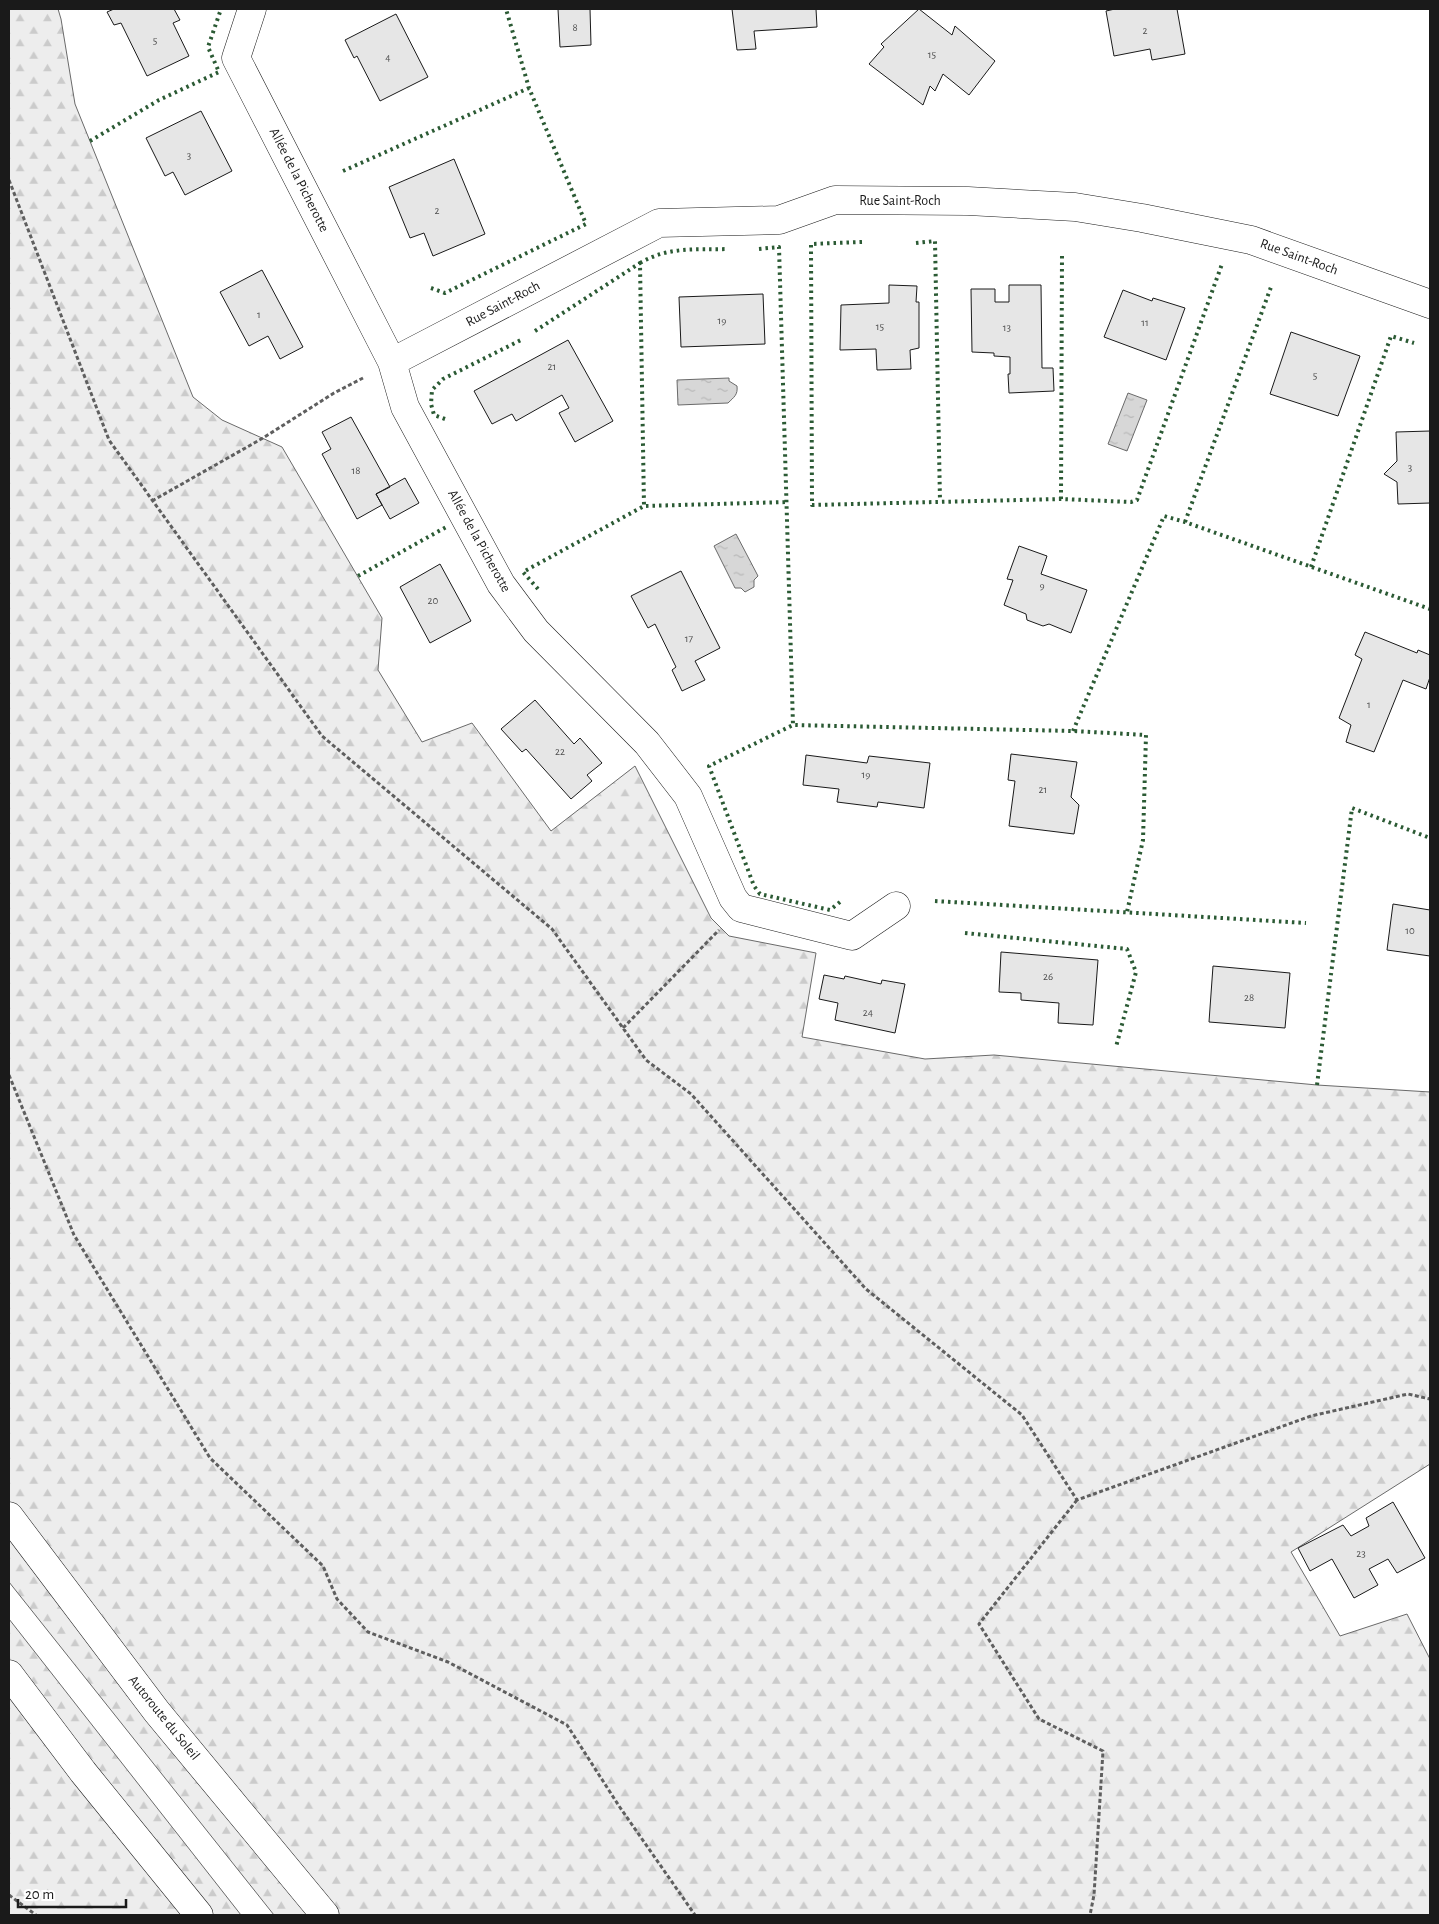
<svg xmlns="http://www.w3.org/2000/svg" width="1439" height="1924" font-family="'Alegreya Sans',sans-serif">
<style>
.forest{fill:url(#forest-firs);stroke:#6a6a6a}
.water{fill:url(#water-ripples);stroke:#6a6a6a}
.building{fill:#e6e6e6;stroke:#1a1a1a}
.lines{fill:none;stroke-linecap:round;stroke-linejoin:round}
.minor-casing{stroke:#1a1a1a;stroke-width:29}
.motorway-casing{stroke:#1a1a1a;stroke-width:29}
.path{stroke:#5f5f5f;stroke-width:3;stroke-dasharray:4 2.5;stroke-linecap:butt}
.minor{stroke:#fff;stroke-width:28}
.motorway{stroke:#fff;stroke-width:28}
.hedge{stroke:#2b5a34;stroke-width:4;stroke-dasharray:2.5 4;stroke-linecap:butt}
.labels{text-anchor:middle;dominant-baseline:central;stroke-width:4;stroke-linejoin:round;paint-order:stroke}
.number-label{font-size:11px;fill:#4d4d4d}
.street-label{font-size:14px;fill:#1a1a1a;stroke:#fff}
</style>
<defs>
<pattern id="forest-firs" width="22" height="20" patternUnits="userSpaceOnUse" patternTransform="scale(1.25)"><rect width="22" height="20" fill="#ededed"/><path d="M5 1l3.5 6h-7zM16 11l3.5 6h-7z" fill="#cbcbcb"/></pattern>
<pattern id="water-ripples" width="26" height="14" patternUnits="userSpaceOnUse" patternTransform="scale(1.25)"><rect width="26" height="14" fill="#d7d7d7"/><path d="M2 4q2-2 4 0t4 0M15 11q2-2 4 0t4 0" fill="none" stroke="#b8b8b8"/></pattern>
</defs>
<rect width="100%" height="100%" fill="#fff"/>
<path class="forest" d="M9,9H58L61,19L75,104L193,397L222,420L282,447L382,618L378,670L422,742L472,723L551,831L635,766L711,918L729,936L816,953L802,1037L925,1059L994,1055L1317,1085L1430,1092V1464L1291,1552L1340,1636L1407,1614L1430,1659V1915H274L9,1582Z
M9,1619L241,1915H9Z"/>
<path class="water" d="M729,378V381L737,386C738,395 734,397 728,403L678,405L677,380Z
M1128,393L1147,400L1127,451L1108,444Z
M736,534L758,576L754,580V587L745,592L741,588H735L714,546Z"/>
<path class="building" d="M114,9H174L180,20L173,23L189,56L147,76L121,23L114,25L107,12Z
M558,9H612H590L591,45L560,47Z
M732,9H816L817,27L754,31L756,49L737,50Z
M919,9L952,35L955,26L995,61L969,95L943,74L935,91L930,86L923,105L869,64L884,47L881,44Z
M1115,9H1177L1185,54L1152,60L1150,49L1114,56L1106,11Z
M396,14L428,77L380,101L357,56L354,58L345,40Z
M201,111L232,171L185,195L173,172L165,176L146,138Z
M454,159L485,234L433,256L424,233L410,238L389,187Z
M262,270L303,347L280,359L268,336L249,346L220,292Z
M889,285L917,286L916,302H919V348L910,350L911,369L877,370L876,349L840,350L841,305L889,303Z
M1009,285H1041L1042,368H1053L1054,391L1009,393L1008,374H1010V357L994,356V353L972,352L971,289H995V302H1009Z
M1123,290L1152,301L1153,298L1185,308L1166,360L1104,337Z
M763,294L765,344L681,347L679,297Z
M1291,332L1360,356L1338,416L1270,394Z
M568,340L613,421L575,442L559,413L569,408L562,395L516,421L512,414L492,424L474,391Z
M351,417L390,487L376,494L382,505L357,519L322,454L331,449L322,432Z
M1430,431V503L1398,504L1397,482L1384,474L1397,461L1396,432Z
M405,478L419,503L390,519L376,494Z
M1019,546L1047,556L1041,574L1087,590L1071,633L1049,624L1043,626L1027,620L1026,614L1004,605L1013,580L1007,579Z
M440,564L471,621L430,643L400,587Z
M681,571L720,648L695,661L705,680L682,691L672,670L676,667L655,624L648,628L631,596Z
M1365,632L1417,653L1418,650L1430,655V677L1426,689L1403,680L1374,752L1346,742L1351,725L1339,718L1362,659L1355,655Z
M535,700L574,744L580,738L602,763L587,775L592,781L571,799L526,749L522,752L501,729Z
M1011,754L1077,762L1071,797L1079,805L1074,834L1009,826L1015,781L1008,780Z
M806,755L867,763L869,756L930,763L924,808L878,802L877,807L837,802L839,789L803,785Z
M1393,904L1430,910V956L1387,950Z
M1001,952L1098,960L1093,1025L1058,1023L1059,1003L1021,1000V993L999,992Z
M1213,966L1290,973L1285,1028L1209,1022Z
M824,975L844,979L845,976L881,984L882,980L905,984L895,1033L835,1020L838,1003L819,999Z
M1393,1502L1425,1558L1397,1573L1388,1559L1369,1569L1378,1585L1354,1598L1332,1559L1310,1571L1298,1548L1343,1525L1351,1536L1369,1526L1366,1518Z"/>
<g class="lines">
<defs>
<path id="minor" d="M252,9L236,58L392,362L405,407L501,584L536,631L647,743L688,796L733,898L741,908L852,936L896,906
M392,362L659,223L779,220L835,200L968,201L1075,207L1142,218L1251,240L1430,304"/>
<path id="motorway" d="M9,1516L157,1712L325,1915
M9,1674L83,1772L199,1915"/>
</defs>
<use href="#minor" class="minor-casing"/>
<use href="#motorway" class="motorway-casing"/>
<path class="path" d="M9,180L109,440L322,736L552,929L646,1060L691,1094L866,1289L1022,1415L1077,1500L1311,1416L1408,1394L1430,1399
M152,501L263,438L334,393L363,378
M623,1028L719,930
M9,1075L74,1235L210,1458L323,1566L337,1599L368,1632L448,1662L567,1725L619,1806L695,1915
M1077,1500L979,1624L1039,1719L1103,1751L1094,1895L1090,1915
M9,1895L36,1915"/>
<use href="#minor" class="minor"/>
<use href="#motorway" class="motorway"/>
<path class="hedge" d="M90,141L159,100L219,72L208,47L221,9
M343,171L529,88
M862,242L811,244L812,505L1061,499L1131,502L1137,500L1222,264
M916,243L935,241L940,501
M759,249L779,247L793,725
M640,263C669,246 696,250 728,249
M431,288L445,293L586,224L529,88L506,9
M535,331L640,263L644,506
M445,419L434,415L431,404L432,390L443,379L523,339
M1061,499L1062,255
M1185,522L1271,287
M1311,567L1391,336L1414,343
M358,576L448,526
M538,589L523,572L644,506L787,502
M1073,731L1164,516L1185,522L1430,609
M935,901L1306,923
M840,902L830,910L760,894L754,886L709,766L793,725L1073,731L1146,735L1143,840L1127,912
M965,933L1127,949L1136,972L1116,1047
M1317,1085L1352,808L1430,838"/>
</g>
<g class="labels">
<g class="number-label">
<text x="575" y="27">8</text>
<text x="1145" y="30">2</text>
<text x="155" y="40">5</text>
<text x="932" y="54">15</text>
<text x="388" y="57">4</text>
<text x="189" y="155">3</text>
<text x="437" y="210">2</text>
<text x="259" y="314">1</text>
<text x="722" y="320">19</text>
<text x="1145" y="322">11</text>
<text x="880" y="326">15</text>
<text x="1007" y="327">13</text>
<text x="552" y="366">21</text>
<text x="1315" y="375">5</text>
<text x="1410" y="467">3</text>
<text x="356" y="470">18</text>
<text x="1042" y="585">9</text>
<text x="433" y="600">20</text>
<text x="689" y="638">17</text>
<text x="1369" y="704">1</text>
<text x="560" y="751">22</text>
<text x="866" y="774">19</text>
<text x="1043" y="789">21</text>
<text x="1410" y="930">10</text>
<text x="1048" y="976">26</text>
<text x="1249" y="997">28</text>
<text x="868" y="1012">24</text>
<text x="1361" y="1553">23</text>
</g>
<g class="street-label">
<text transform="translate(299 180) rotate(63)">Allée de la Picherotte</text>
<text x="900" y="201">Rue Saint-Roch</text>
<text transform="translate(1299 257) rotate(20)">Rue Saint-Roch</text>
<text transform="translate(503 304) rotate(-28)">Rue Saint-Roch</text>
<text transform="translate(479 541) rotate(61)">Allée de la Picherotte</text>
<text transform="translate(164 1718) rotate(51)">Autoroute du Soleil</text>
</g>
</g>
<rect width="1439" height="1924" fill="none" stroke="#1a1a1a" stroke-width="20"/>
<path d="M18 1899v8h108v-8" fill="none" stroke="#1a1a1a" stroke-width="2.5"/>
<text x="25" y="1899" font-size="15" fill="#1a1a1a" stroke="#ffffff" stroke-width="4" paint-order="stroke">20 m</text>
</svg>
